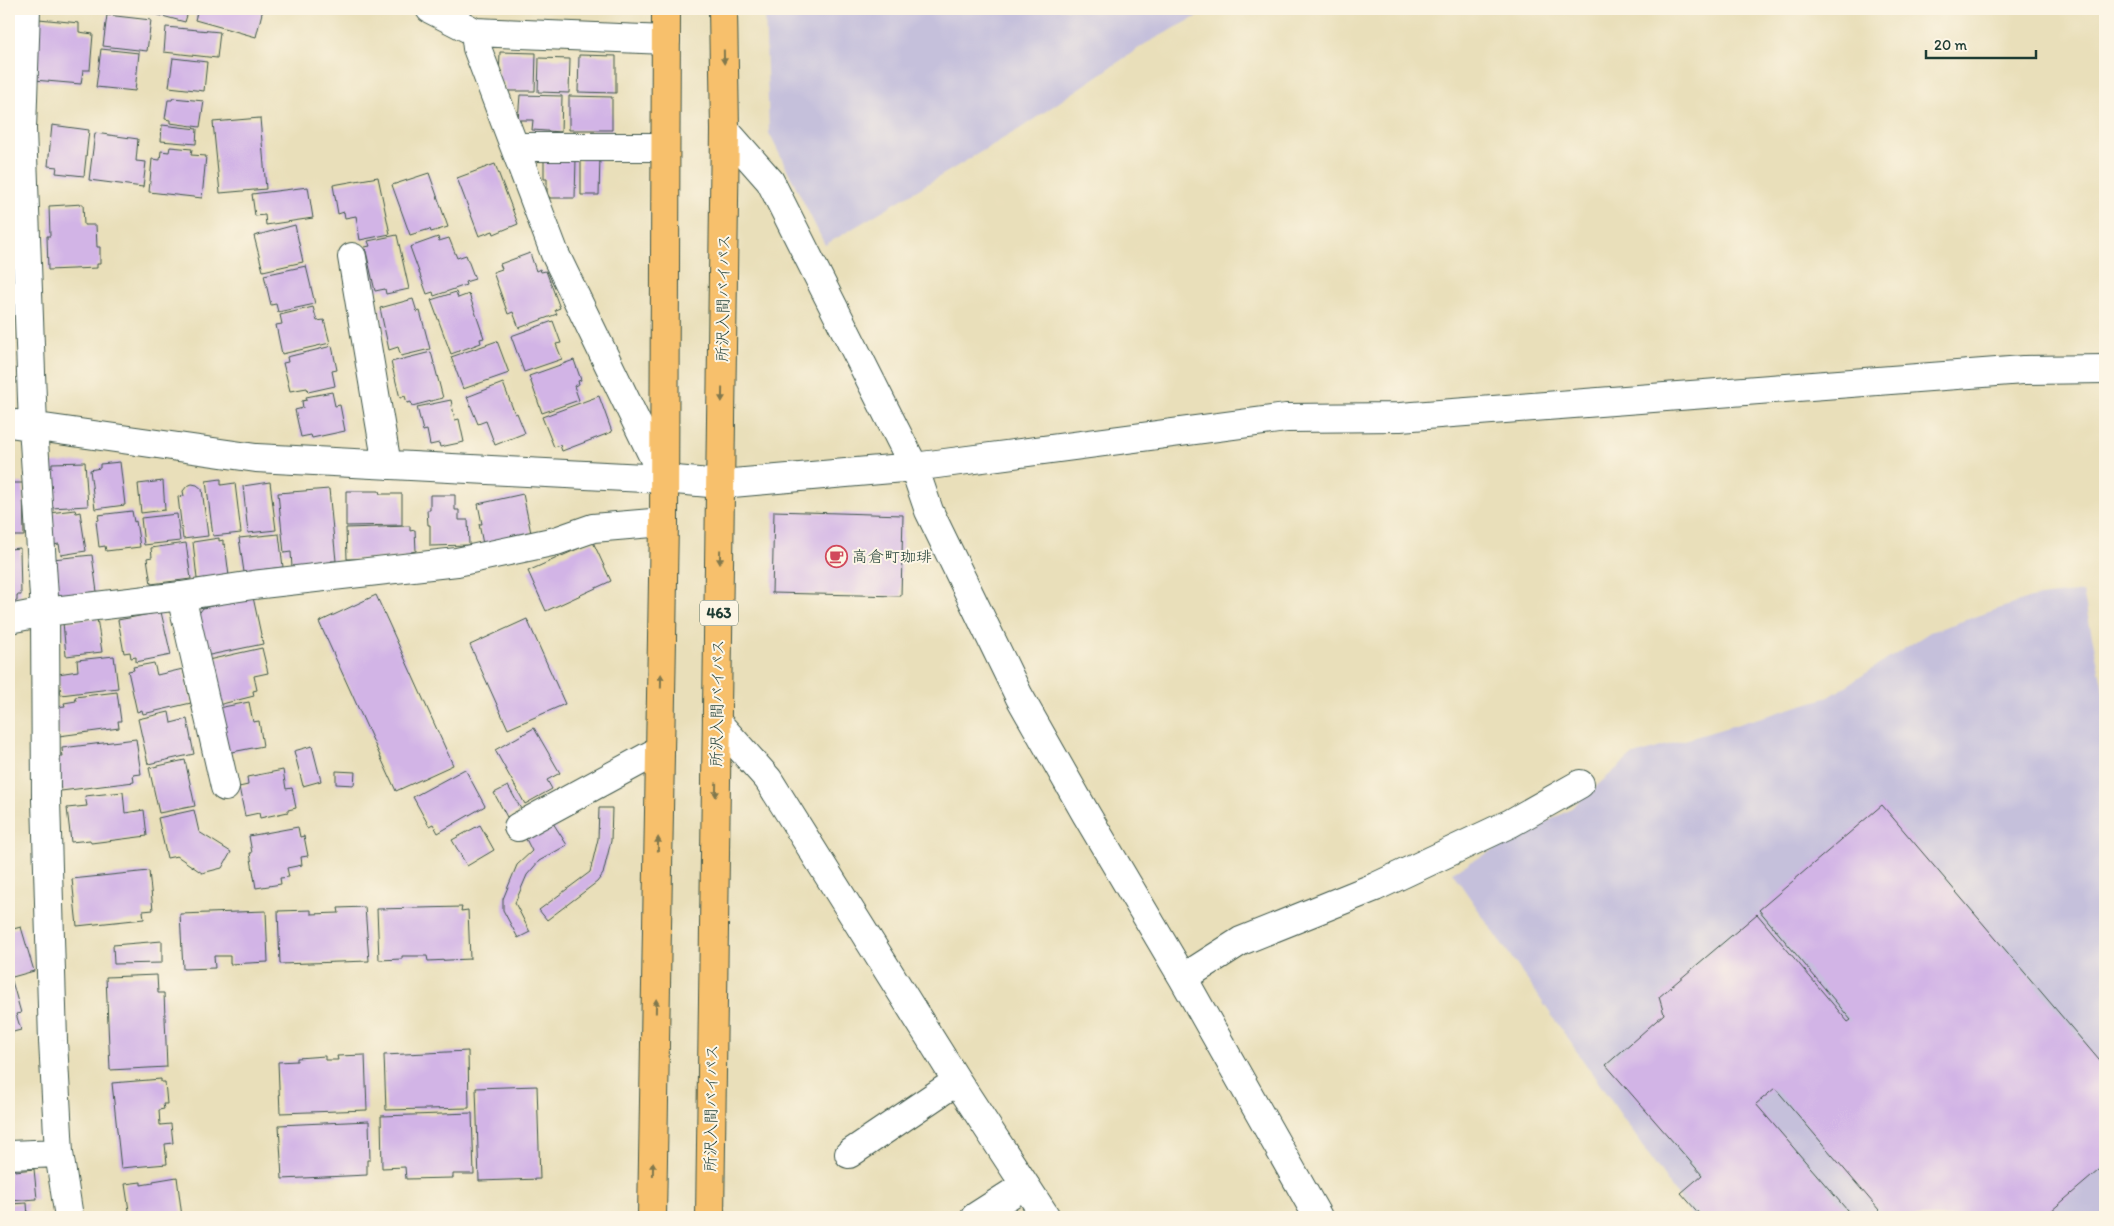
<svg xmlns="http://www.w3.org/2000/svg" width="2114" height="1226" font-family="Itim,'Klee One',sans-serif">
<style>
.industrial{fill:#c5c0db}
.building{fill:#d2b4e6}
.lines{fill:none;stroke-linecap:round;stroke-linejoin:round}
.minor-casing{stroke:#3d5548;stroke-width:30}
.highway-casing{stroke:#3d5548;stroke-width:30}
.minor{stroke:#fff;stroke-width:28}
.highway{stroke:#f7c06c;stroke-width:28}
.oneway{fill:#80784d}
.labels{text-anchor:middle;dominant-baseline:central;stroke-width:4;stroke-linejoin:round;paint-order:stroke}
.shield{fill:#fcf5e5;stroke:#617469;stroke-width:1}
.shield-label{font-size:15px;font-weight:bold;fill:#1f3d34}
.street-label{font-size:16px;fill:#1f3d34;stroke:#fcf5e5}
.poi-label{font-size:16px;fill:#1f3d34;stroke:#fcf5e5;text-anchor:start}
</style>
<rect width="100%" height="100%" fill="#fcf5e5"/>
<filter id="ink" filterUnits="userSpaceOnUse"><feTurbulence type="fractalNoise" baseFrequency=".02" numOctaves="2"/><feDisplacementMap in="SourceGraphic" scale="10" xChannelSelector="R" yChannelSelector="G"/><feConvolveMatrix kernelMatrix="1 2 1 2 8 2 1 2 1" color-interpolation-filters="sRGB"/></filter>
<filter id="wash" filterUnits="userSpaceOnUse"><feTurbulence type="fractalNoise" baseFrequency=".0096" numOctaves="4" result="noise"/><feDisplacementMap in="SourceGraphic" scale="20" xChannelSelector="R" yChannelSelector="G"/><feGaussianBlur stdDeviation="1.12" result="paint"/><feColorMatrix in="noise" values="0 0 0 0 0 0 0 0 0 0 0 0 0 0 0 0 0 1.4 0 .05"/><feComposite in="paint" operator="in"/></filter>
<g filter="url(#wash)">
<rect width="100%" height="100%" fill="#e9dfba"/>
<path class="industrial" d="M765,9H1211L1145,44L1021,128L825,245L769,133Z
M2083,592L2105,699V1217H1692L1452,872L1569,810L1631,756L1829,697L1930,632L2031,598Z"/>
<g id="blocks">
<path class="building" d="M136,9H189L185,22Z
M198,9H263L256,37L195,20Z
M782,9H811L812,14H782Z
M107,15L151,20L147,51L103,46Z
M39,19L79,23V32L93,34L90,70H83L81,84L34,80Z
M166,27L220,32L217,58L164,52Z
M101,49L139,53L135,91L96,87Z
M500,52L536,53L535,91H505V82H499Z
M579,55L616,56V93L578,92Z
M173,58L207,62L204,91L169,87Z
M539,58L570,59L569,93L538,92Z
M520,95L562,96L561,132L532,130L533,120H518Z
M569,96L612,97V130H569Z
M173,98L204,101L200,127L170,123V120L165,119L168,100H172Z
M260,118L266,189L220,193L213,122Z
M52,125L89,130L84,176L56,173L57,167L48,166Z
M162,125L197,129L196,144L161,141Z
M95,133L138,139L136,161L146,162L143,187L89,180Z
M170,147L192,149L191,155L206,156L202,198L149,192L152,159L160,160L161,151L169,152Z
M581,156L600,157L599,195H581Z
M544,158L576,159L575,198H550L547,194V179H544Z
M495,164L518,224L494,234L493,231L479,236L457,178Z
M429,173L448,227L431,232L430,229L410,235L392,185Z
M378,177L390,234L360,240L356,216L345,218L344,212L338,214L333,185Z
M308,187L313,218L266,225L265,215L255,216L252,194Z
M83,204L84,225H96L97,247H100V264H97V268L48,270L47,236H50L49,206Z
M295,225L303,262L263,271L254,236Z
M397,235L409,289L386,294L385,289L375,291L365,247L370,246L368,241Z
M438,237L439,241L449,238L457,258L466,255L475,279L465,282L466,285L434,296L433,292L427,294L410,247Z
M530,253L536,271L540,269L541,272L546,271L560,308L555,310L557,314L519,328L513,312L508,314L493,272L502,269L500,264Z
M306,266L315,304L278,312L276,304L271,305L264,275Z
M456,292L458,298L469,294L484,338L480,339L481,343L451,354L431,300Z
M413,299L417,312L420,311L430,349L401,356L398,347L389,350L380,308Z
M313,307L317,321L324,320L330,343L282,354L276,325L282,324L280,315Z
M553,321L561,343L556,344L562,359L524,372L511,336Z
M497,341L509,373L463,389L451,357Z
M332,346L337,370L332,371L335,386L308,392L307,388L290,391L283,363L288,362L287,357Z
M431,352L443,398L412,406L411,402L407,403L405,396L400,398L391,362Z
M574,360L581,380L578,381L579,384L574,386L579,400L542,413L529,376Z
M503,383L515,414L517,413L525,433L495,445L486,421L478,424L467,397Z
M332,392L335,406L340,405L345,431L312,438L311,435L301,437L295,410L303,408L302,401L307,400L306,397Z
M599,396L612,432L562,451L560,445L554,447L542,417Z
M451,400L455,420L459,419L464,442L440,447L439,443L430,445L427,430L423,431L417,407Z
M85,462L88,506L51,508L49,467L52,468V463Z
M120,462L125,505L95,509L90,470L100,468V464Z
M221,479V485L235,483L241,533L213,536L206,481Z
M163,481L165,510L141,513L138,484Z
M270,482L276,530L248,533L243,486Z
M9,483H23L24,536H9Z
M192,484L197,485L202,489L208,536L183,539L178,497L184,496L183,491L187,486Z
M329,489L336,561H331V564L292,568L291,552L284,553L278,493Z
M346,491H379L380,494H402V525L346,526Z
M523,494L531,533L483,544L479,524H482L478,504Z
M430,495H455V510H459V520H468L469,545L430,546V525H428L427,510H430Z
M75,510L76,513L80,512L86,551L61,555L59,544L53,545L49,513Z
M132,511L134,522L136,521L140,547L106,551L105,546L99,547L96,521L99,520L98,515Z
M774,511L903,515L901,596L772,593Z
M177,514L180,541L144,545L141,518Z
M410,526V531L415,530L416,551L411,552V558L347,559L346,528Z
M279,534L283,567L244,572L239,538Z
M219,538V541L223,540V545L225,544L229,576L197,579L193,542Z
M593,542L611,581L546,611L528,571Z
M186,543L191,579L151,584L147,558L152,557L151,548Z
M20,548L21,595H17V601H12V604H9V549Z
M92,555L97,592L57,597L53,559Z
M376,595L453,765L396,791L319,622Z
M253,597L263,644L205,656L197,616L203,608Z
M161,612L171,655L136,662V657L131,658L130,652L124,653L118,620Z
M97,618L102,652L66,656L63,622Z
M527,619L565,704L508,729L470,645Z
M262,648L268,673L254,676L257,690L253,691L254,696L218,705L208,660Z
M114,656L118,688L61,695L58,674L78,671L77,660Z
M154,663L157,675L183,669L191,703L143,714L142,710L137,712L128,671L134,670L133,667Z
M117,692L121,721H118L119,728L59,736L55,707L65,706L64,703L76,701L75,697Z
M249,702L253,722L259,721L263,746L227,753L218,708Z
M169,712L171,723L187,719L194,754L148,764L138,719Z
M534,728L560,773L547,780L552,789L525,804L495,750Z
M136,739L141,774L133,775L134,782L61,791L57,757H63L62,748Z
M312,746L321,781L303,786L294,751Z
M185,760L195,806L159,813L149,768Z
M465,769L485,806L438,833L433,824L429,826L413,797Z
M283,770L286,789L292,788L296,808L288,810V812L260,818L259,813L245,816L239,787L248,785L247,777Z
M336,771L355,772L354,785L336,784Z
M508,786L521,809L507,817L494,793Z
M123,792L125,813L144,810L147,836L91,843L90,840L71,842L67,808L87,806L85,796Z
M1882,805L2105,1067V1165L2044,1217H1885L1775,1088L1756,1104L1853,1217H1702L1681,1193L1702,1175L1606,1065L1664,1014L1659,997L1757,914L1848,1022L1851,1020L1759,910Z
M599,808H612L611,841L603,874L597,882L547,920L539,910L590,872L598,839Z
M194,810L199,832L231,852L222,868L202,873L177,856L167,858L158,818Z
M553,823L567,845L539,861L527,875L515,903L530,932L518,938L503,910V899L517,865L532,851L526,839Z
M480,825L494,850L467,866L452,840Z
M298,827L300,837L304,836L308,856L301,857L302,865L287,868L289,877L280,878L281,884L256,888L250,853H252L249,836Z
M149,871L153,910L143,911L144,919L77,926L72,879Z
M365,907L369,961L280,964L278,911L311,910V914L339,913L338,908Z
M462,907L461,911L468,910L470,959L428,961L427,956H402V959L379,960L377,909Z
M266,911L268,962L230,964V956H214L215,968L183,969L180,914Z
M21,927L34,971L9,978V930Z
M162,941V963L114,964L113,945Z
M157,975L158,993H164L167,1067L110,1070L106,977Z
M12,981L21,1013L16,1014L21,1030L9,1033V982Z
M468,1051L469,1108L386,1110L384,1055Z
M365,1055L367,1110L280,1113L278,1062L297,1061V1058L325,1056V1060H338L337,1056Z
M161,1079V1082H165L167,1104H163L164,1109L159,1110L160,1125L171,1124L173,1143L165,1144L167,1164L121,1168L112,1083Z
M537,1086L540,1179L479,1181L476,1088Z
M472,1113L474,1174H453V1178L406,1179L405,1167L382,1168L381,1116Z
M369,1121L370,1160H367V1175L282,1179L279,1125Z
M14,1166L15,1171L34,1169L37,1199L9,1201V1167Z
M177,1177L182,1217H130L125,1184L141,1182V1185L153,1183V1181Z
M27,1203L28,1217H9V1204Z"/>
</g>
</g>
<g filter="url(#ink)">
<use href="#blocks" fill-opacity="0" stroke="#3d5548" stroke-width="1"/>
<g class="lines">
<defs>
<path id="minor" d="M26,9L22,129L33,426L45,612L46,800L53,1041L59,1153L69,1217
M430,9L475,32L666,40
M475,32L477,48L555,254L664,479
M725,130L770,181L914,467L929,511L1019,696L1086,814L1183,978L1318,1217
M516,147H665
M352,257L387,465
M9,423L256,458L664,479L721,484L914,467L1286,418L1400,417L2023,370L2105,369
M181,596L225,787
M9,619L45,612L181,596L253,585L457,562L556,541L593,528L664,522
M717,722L768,779L957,1081L1046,1217
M518,827L660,750
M1183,978L1241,941L1375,887L1511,823L1580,784
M849,1154L957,1081
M9,1155L59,1153
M975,1217L1025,1185"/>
<path id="highway" d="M652,1217L664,522L666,9
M710,1217L725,130L723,9"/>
</defs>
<use href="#minor" class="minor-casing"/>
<use href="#highway" class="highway-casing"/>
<use href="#minor" class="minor"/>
<use href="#highway" class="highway"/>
</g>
<defs><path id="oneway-solid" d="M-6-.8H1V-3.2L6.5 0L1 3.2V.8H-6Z" transform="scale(1.25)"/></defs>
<g class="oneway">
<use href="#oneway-solid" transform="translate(724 57) rotate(89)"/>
<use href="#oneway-solid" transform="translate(722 395) rotate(91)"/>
<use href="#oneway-solid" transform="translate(720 557) rotate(91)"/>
<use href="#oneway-solid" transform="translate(661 681) rotate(-89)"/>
<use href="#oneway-solid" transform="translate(716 790) rotate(91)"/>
<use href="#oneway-solid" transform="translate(658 844) rotate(-89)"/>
<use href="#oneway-solid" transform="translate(656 1006) rotate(-89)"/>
<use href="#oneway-solid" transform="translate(653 1169) rotate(-89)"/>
</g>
</g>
<defs>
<symbol id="cafe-ring" viewBox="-11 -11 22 22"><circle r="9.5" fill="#fcf5e5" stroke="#d1495b" stroke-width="1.5"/><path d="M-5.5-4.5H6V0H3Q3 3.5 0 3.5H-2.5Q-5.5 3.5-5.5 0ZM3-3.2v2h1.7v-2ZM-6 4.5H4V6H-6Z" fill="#d1495b"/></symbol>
</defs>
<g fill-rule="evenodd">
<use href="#cafe-ring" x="824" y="544" width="25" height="25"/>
</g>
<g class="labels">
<rect class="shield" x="700" y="600.5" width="38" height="25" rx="4"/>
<g class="shield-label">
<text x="719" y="613">463</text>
</g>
<g class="street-label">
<text transform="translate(723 298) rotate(-89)">所沢入間バイパス</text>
<text transform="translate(717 703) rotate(-89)">所沢入間バイパス</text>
<text transform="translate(711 1108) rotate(-89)">所沢入間バイパス</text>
</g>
<g class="poi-label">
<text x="852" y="556">高倉町珈琲</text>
</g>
</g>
<rect width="2114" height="1226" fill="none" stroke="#fcf5e5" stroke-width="30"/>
<path d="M1926 50v8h110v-8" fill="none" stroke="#1f3d34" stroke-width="2.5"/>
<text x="1934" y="50" font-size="15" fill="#1f3d34" stroke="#fcf5e5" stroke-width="4" paint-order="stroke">20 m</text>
</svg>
